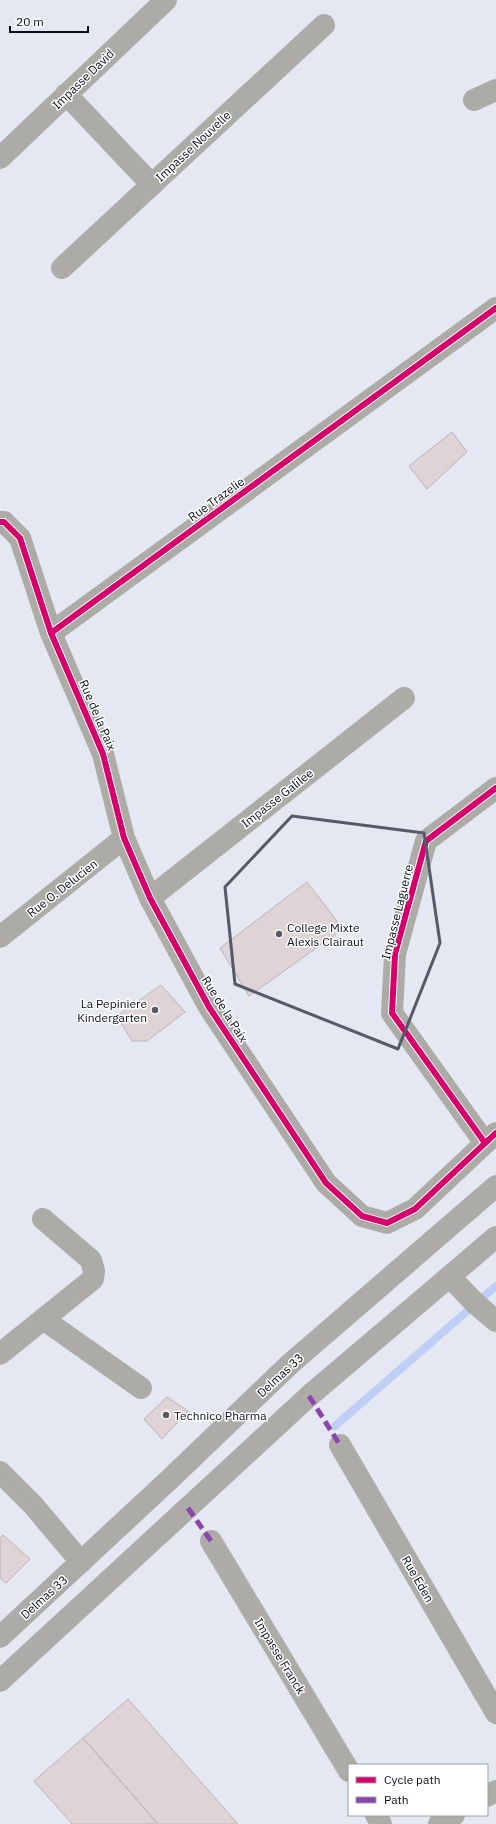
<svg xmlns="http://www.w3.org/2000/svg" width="496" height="1824" font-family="'IBM Plex Sans',sans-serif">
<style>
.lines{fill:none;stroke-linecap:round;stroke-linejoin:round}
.stream{stroke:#becef5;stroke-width:8}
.building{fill:#e0d3d5;stroke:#bbb4b7}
.street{stroke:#adaba6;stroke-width:22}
.secondary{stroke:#acaba7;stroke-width:22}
.quiet{stroke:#8e44ad;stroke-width:5;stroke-dasharray:10 5;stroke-linecap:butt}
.cycleway-casing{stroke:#fff;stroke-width:8}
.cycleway{stroke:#d6006c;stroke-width:6}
.marked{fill:none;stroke:#545a67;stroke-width:3;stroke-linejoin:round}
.poi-dot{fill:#545a67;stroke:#fff;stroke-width:1.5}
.labels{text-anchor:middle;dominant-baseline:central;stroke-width:3;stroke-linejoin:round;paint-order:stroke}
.street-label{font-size:12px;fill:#070d1c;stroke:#fff}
.poi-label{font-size:12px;fill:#070d1c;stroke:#fff;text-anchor:start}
</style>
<rect width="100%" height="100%" fill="#e3e8f2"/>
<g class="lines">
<path class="stream" d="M335,1426L496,1286"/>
</g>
<path class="building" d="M452,432L467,452L427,489L409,466Z
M307,882L343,929L249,996L220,948Z
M161,985L185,1012L147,1041H132L117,1016Z
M167,1397L188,1411L162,1439L144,1419Z
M3,1535L30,1559L6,1583L0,1578V1538Z
M128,1699L238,1824H158L83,1738Z
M83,1738L158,1824H72L34,1781Z"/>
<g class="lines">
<path class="street" d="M66,94L152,185
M474,100L496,90
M0,158L166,0
M62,268L324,25
M0,522H4L20,538L51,633L496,308
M51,633L103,754L124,838L150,898L209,1007L326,1183L362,1216L387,1223L415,1209L496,1133
M150,898L404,698
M0,937L124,838
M485,1143L392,1013L395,954L426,841L496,788
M450,1277L476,1304L496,1321
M43,1319L141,1388
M0,1354L93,1279L94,1271L91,1260L43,1219
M340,1445L496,1713
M0,1472L33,1505L81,1562
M211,1541L349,1771
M487,1796L496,1791
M376,1815L381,1824
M439,1824L454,1815"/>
<path class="secondary" d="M0,1637L170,1479L290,1364L496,1186
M0,1681L309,1396L496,1237"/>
<path class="quiet" d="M309,1396L340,1445
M188,1508L211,1541"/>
<defs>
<path id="cycleway" d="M0,522H4L20,538L51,633L496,308
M51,633L103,754L124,838L150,898L209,1007L326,1183L362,1216L387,1223L415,1209L496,1133
M485,1143L392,1013L395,954L426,841L496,788"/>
</defs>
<use href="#cycleway" class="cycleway-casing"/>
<use href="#cycleway" class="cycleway"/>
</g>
<path class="marked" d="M292,816L424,833L440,943L398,1049L235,984L225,887Z"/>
<g class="poi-dot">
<circle cx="279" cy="934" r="4"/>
<circle cx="155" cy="1010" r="4"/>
<circle cx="166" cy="1415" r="4"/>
</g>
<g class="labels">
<g class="street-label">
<text transform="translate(83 79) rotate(-44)">Impasse David</text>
<text transform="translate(193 146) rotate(-43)">Impasse Nouvelle</text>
<text transform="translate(216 499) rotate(-36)">Rue Trazelie</text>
<text transform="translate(98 715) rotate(67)">Rue de la Paix</text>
<text transform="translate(277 798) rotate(-38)">Impasse Galilee</text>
<text transform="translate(62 888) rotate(-38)">Rue O. Delucien</text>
<text transform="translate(397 912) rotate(-76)">Impasse Laguerre</text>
<text transform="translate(225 1009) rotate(58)">Rue de la Paix</text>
<text transform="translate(280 1375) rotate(-43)">Delmas 33</text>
<text transform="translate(418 1579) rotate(60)">Rue Eden</text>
<text transform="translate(44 1597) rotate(-42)">Delmas 33</text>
<text transform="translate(280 1656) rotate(59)">Impasse Franck</text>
</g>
<g class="poi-label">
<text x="287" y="927">College Mixte<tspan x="287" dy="14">Alexis Clairaut</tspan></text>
<text x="147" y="1003" text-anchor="end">La Pepiniere<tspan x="147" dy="14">Kindergarten</tspan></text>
<text x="174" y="1415">Technico Pharma</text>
</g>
</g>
<rect x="348" y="1764" width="140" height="52" fill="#ffffff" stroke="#9c9ea4"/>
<rect x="356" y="1777" width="20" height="6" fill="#d6006c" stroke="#9c9ea4"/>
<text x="384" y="1784" font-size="12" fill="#070d1c">Cycle path</text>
<rect x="356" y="1797" width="20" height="6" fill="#8e44ad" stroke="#9c9ea4"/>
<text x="384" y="1804" font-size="12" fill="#070d1c">Path</text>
<path d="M10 26v6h78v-6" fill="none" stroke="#070d1c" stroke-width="2"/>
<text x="16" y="26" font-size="12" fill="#070d1c" stroke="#ffffff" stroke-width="3" paint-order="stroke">20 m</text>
</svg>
